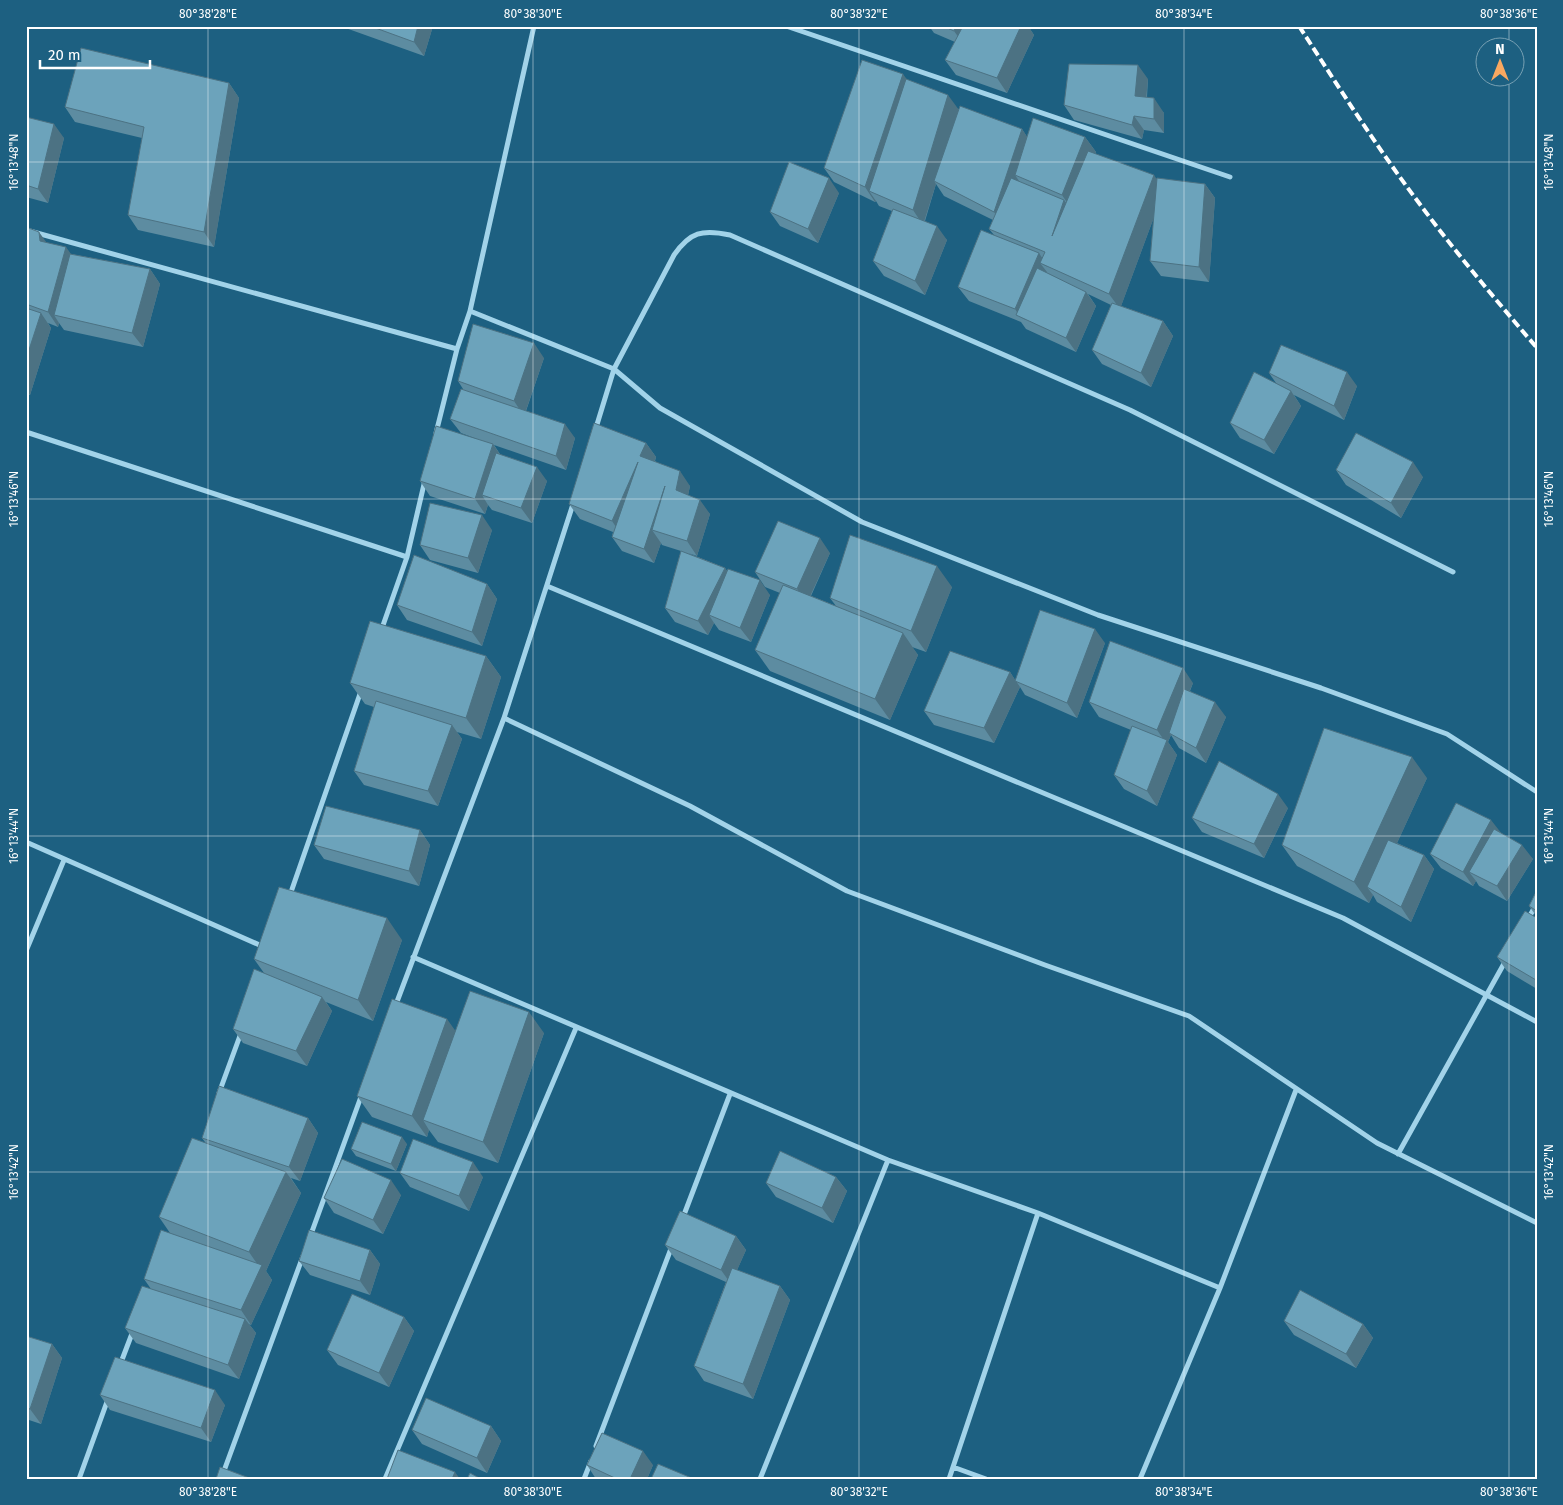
<svg xmlns="http://www.w3.org/2000/svg" width="1563" height="1505" font-family="'Fira Sans',sans-serif">
<style>
.lines{fill:none;stroke-linecap:round;stroke-linejoin:round}
.street{stroke:#a2d3e9;stroke-width:5}
.rail{stroke:#fff;stroke-width:4;stroke-dasharray:9 4;stroke-linecap:butt}
.wall{fill:#5d8ca1}
.shaded-wall{fill:#4c7283}
.building{fill:#6ca3bb;stroke:#4c7283}
.ticks{fill:none;stroke:#fff;stroke-width:1;stroke-opacity:0.45}
.neatline{fill:none;stroke:#fff;stroke-width:2}
.ticks-label{font-size:12px;text-anchor:middle;fill:#fff}
</style>
<rect width="100%" height="100%" fill="#1d6081"/>
<g class="lines">
<path class="street" d="M534,26L470,311L614,369L660,408L862,522L1098,615L1321,688L1447,734L1537,792
M786,26L1230,177
M26,230L457,349
M595,431L614,369L674,255C690,232 702,229 730,235L1130,410L1453,572
M26,432L407,557
M436,433L457,349L470,311
M574,501L504,718L690,806L847,891L1045,965L1189,1016L1377,1143L1537,1223
M547,586L1343,918L1537,1022
M381,631L407,557L425,480
M26,842L264,947
M290,895L361,691
M1528,919L1537,903
M26,951L64,860
M413,957L888,1160L1038,1213L1220,1288
M395,1007L504,718
M219,1093L241,1033
M1398,1154L1506,960
M682,1220L730,1094
M310,1237L362,1094
M120,1365L133,1331
M596,1446L672,1246
M953,1467L986,1479
M79,1479L108,1399
M221,1479L303,1256
M385,1479L576,1028
M584,1479L591,1461
M760,1479L888,1160
M949,1479L1038,1213
M1140,1479L1220,1288L1296,1090"/>
<path class="rail" d="M1299,26C1338,86 1376,146 1419,203C1456,253 1496,300 1537,348"/>
</g>
<path class="wall" d="M340,26H433L424,56Z
M929,26H1028L1034,35L1007,93L956,75L945,60L955,42L934,33Z
M1148,79L1147,97L1164,113V133L1144,130L1142,139L1074,120L1064,105Z
M907,80L958,109L1022,129L1027,137H1085L1096,152L1095,154L1157,179L1205,184L1215,198L1209,282L1161,276L1150,261L1154,217L1121,306L1163,321L1173,336L1151,387L1102,364L1092,350L1111,305L1088,294L1096,306L1076,352L1026,329L1021,322L969,301L958,287L994,235L989,229L993,220L944,196L936,184L925,221L947,240L925,295L884,276L873,261L892,211L879,206L876,201L875,202L834,182L824,168Z
M229,83L239,98L214,247L138,230L128,215L142,138L75,122L65,107Z
M26,117L64,138L48,203L26,197Z
M839,193L818,243L780,226L770,212Z
M26,227L47,243L71,254L150,269L160,284L143,347L64,330L59,323L58,327L48,323L51,328L30,395L26,394Z
M544,358L526,411L575,438L566,470L494,445L500,454L547,481L532,523L492,510L488,505L485,514L430,496L420,481L477,439L461,433L450,419L463,389L458,381Z
M1269,373L1357,386L1344,420L1294,395L1301,406L1274,454L1240,438L1230,423L1276,383Z
M646,443L656,457L655,461L690,486L688,495L710,514L697,556L688,553L725,568L727,571L770,595L751,642L719,630L714,623L708,635L675,622L665,608L681,551L662,545L661,543L654,563L622,551L612,537L613,532L580,519L569,504Z
M1336,470L1423,477L1401,518L1346,485Z
M492,530L478,573L430,560L420,545Z
M830,553L811,596L836,606L830,598L952,587L926,652L912,647L918,655L890,720L770,671L755,650L780,593L765,587L755,572Z
M487,584L497,599L482,646L407,620L397,605Z
M1105,643L1077,718L1025,695L1020,687L994,743L934,725L924,711L1010,672L1015,680Z
M486,656L501,677L481,739L457,732L462,739L438,806L364,785L354,771L374,707L365,704L350,683Z
M1193,683L1190,691L1226,717L1206,763L1179,748L1171,735L1168,742L1177,755L1157,806L1124,789L1114,775L1131,730L1099,717L1089,702Z
M1427,778L1397,843L1424,855L1434,869L1411,922L1377,902L1373,895L1369,903L1297,866L1282,845Z
M1288,808L1264,858L1202,832L1192,818Z
M420,830L430,845L419,886L324,859L314,845Z
M1500,832L1533,859L1507,901L1479,886L1476,881L1473,886L1441,868L1430,854Z
M1537,890V917L1529,906Z
M1537,918V989L1507,971L1497,957Z
M402,940L373,1021L326,1002L332,1011L307,1066L243,1043L233,1029L264,973L254,959Z
M456,1031L544,1033L498,1163L438,1142L429,1130L427,1137L372,1117L357,1096Z
M308,1118L318,1133L300,1181L291,1178L301,1193L266,1271L272,1280L251,1325L249,1324L256,1333L239,1379L136,1343L125,1328L151,1289L144,1279L170,1233L159,1217L205,1142L202,1138Z
M407,1144L396,1171L356,1156L351,1149Z
M400,1173L483,1177L469,1211L410,1187Z
M836,1177L847,1191L833,1223L776,1197L766,1183Z
M401,1195L383,1234L334,1213L324,1198Z
M736,1236L746,1250L737,1270L780,1286L790,1300L753,1399L704,1381L694,1366L726,1282L676,1260L665,1245Z
M370,1250L380,1264L370,1295L310,1275L299,1261Z
M404,1317L414,1331L389,1387L338,1365L327,1350Z
M1284,1321L1363,1324L1373,1338L1356,1368L1294,1335Z
M26,1336L52,1344L62,1358L41,1424L26,1419Z
M100,1395L225,1405L211,1442L110,1410Z
M491,1426L501,1441L487,1473L422,1444L412,1430Z
M587,1465H653L647,1479H596Z"/>
<path class="shaded-wall" d="M418,26H433L424,56L414,42Z
M956,26H973L964,45L954,31Z
M1021,26H1028L1034,35L1007,93L997,78Z
M1138,65L1148,79L1145,110L1135,96Z
M903,74L913,88L869,191L876,201L875,202L865,187Z
M229,83L239,98L214,247L204,232Z
M948,95L959,110L934,181L936,184L923,225L913,210Z
M1154,98L1164,113V133L1154,119Z
M1134,116L1144,130L1142,139L1132,125Z
M54,124L64,138L48,203L38,189Z
M1022,129L1032,144L1015,175L1019,181L1004,226L994,212Z
M1085,137L1096,152L1072,210L1062,195Z
M1154,175L1164,190L1120,309L1109,294Z
M829,178L839,193L818,243L808,229Z
M1205,184L1215,198L1209,282L1199,267Z
M1064,200L1075,215L1052,236Z
M937,226L947,240L925,295L915,281Z
M39,232L49,246L40,241Z
M66,247L76,261L54,315L59,323L58,327L48,312Z
M1039,253L1048,267L1040,263L1047,272L1026,320L1020,317L1015,309Z
M150,269L160,284L143,347L132,333Z
M1086,292L1096,306L1076,352L1066,338Z
M41,313L51,328L30,395L26,391V359Z
M1163,321L1173,336L1151,387L1141,373Z
M534,343L544,358L524,416L514,401Z
M1347,372L1357,386L1344,420L1334,406Z
M1291,391L1301,406L1274,454L1264,440Z
M565,424L575,438L566,470L556,456Z
M646,443L656,457L651,470L640,456Z
M493,444L503,459L482,495L488,505L485,514L475,499Z
M638,462L622,536L612,521Z
M1413,462L1423,477L1401,518L1391,503Z
M537,467L547,481L532,523L521,508Z
M680,471L690,486L686,505L676,490Z
M665,486L652,530L661,543L654,563L644,549Z
M700,500L710,514L697,556L687,541Z
M482,515L492,530L478,573L468,558Z
M820,538L830,553L807,603L797,589Z
M937,566L952,587L926,652L911,631Z
M725,568L735,583L709,615L714,623L708,635L698,621Z
M760,580L770,595L751,642L740,628Z
M487,584L497,599L482,646L472,632Z
M1095,629L1105,643L1077,718L1067,703Z
M903,633L918,655L890,720L875,699Z
M486,656L501,677L481,739L466,718Z
M1183,668L1193,683L1171,734L1169,733L1171,735L1168,742L1177,755L1157,806L1147,791L1166,743L1157,730Z
M1010,672L1020,687L994,743L984,728Z
M1215,702L1226,717L1206,763L1196,748Z
M452,725L462,739L438,806L428,791Z
M1412,757L1427,778L1375,891L1367,887L1373,895L1369,903L1354,882Z
M1278,794L1288,808L1264,858L1254,844Z
M1491,820L1502,834L1469,872L1476,881L1473,886L1463,872Z
M420,830L430,845L419,886L409,871Z
M1522,845L1533,859L1507,901L1497,886Z
M1424,855L1434,869L1411,922L1401,907Z
M387,918L402,940L373,1021L358,1000Z
M322,997L332,1011L307,1066L296,1051Z
M529,1012L544,1033L498,1163L483,1142Z
M447,1019L462,1040L423,1120L429,1130L427,1137L412,1116Z
M308,1118L318,1133L300,1181L289,1167Z
M402,1137L407,1144L396,1171L391,1164Z
M473,1162L483,1177L469,1211L459,1196Z
M286,1172L301,1193L266,1271L272,1280L251,1325L241,1310L260,1268L249,1252Z
M836,1177L847,1191L833,1223L822,1208Z
M391,1180L401,1195L383,1234L373,1220Z
M736,1236L746,1250L731,1284L721,1270Z
M370,1250L380,1264L370,1295L360,1281Z
M780,1286L790,1300L753,1399L743,1384Z
M404,1317L414,1331L389,1387L379,1373Z
M245,1319L256,1333L239,1379L228,1365Z
M1363,1324L1373,1338L1356,1368L1346,1354Z
M52,1344L62,1358L41,1424L30,1409Z
M215,1390L225,1405L211,1442L201,1428Z
M491,1426L501,1441L487,1473L477,1458Z
M643,1451L653,1465L647,1479H630Z
M455,1472L460,1479H452Z"/>
<path class="building" d="M370,26H418L414,42Z
M943,26H956L954,31Z
M963,26H1021L997,78L945,60Z
M81,48L229,83L204,232L128,215L144,127L65,107Z
M862,60L903,74L865,187L824,168Z
M1069,64L1138,65L1135,96L1154,98V119L1134,116L1132,125L1064,105Z
M906,79L948,95L913,210L869,191Z
M960,106L1022,129L994,212L934,181Z
M26,117L54,124L38,189L26,185Z
M1033,118L1085,137L1062,195L1015,175Z
M1088,151L1154,175L1109,294L1040,263L1045,252L989,229L1011,178L1064,200L1052,236Z
M789,162L829,178L808,229L770,212Z
M1157,178L1205,184L1199,267L1150,261Z
M893,209L937,226L915,281L873,261Z
M26,227L39,232L40,241L66,247L48,312L26,304Z
M981,230L1039,253L1015,309L958,287Z
M70,254L150,269L132,333L54,315Z
M1037,268L1086,292L1066,338L1016,315Z
M1112,303L1163,321L1141,373L1092,350Z
M26,308L41,313L26,359Z
M473,324L534,343L514,401L458,381Z
M1281,345L1347,372L1334,406L1269,373Z
M1254,372L1291,391L1264,440L1230,423Z
M461,389L565,424L556,456L450,419Z
M594,423L646,443L640,456L680,471L676,490L700,500L687,541L652,530L665,486L644,549L612,537L638,462L612,521L569,504Z
M436,426L493,444L475,499L420,481Z
M1356,433L1413,462L1391,503L1336,470Z
M496,453L537,467L521,508L482,495Z
M430,503L482,515L468,558L420,545Z
M778,521L820,538L797,589L755,572Z
M850,535L937,566L911,631L830,598Z
M681,551L725,568L698,621L665,608Z
M414,555L487,584L472,632L397,605Z
M728,569L760,580L740,628L709,615Z
M783,585L903,633L875,699L755,650Z
M1040,610L1095,629L1067,703L1015,681Z
M370,621L486,656L466,718L350,683Z
M1110,641L1183,668L1157,730L1089,702Z
M950,651L1010,672L984,728L924,711Z
M1184,689L1215,702L1196,748L1169,733Z
M376,701L452,725L428,791L354,771Z
M1132,726L1167,740L1147,791L1114,775Z
M1324,728L1412,757L1354,882L1282,845Z
M1219,761L1278,794L1254,844L1192,818Z
M1456,803L1491,820L1463,872L1430,854Z
M326,806L420,830L409,871L314,845Z
M1494,829L1522,845L1497,886L1469,872Z
M1388,840L1424,855L1401,907L1367,887Z
M279,887L387,918L358,1000L254,959Z
M1537,890V911L1529,906Z
M1525,911L1537,918V979L1536,980L1497,957Z
M254,969L322,997L296,1051L233,1029Z
M470,991L529,1012L483,1142L423,1120Z
M392,999L447,1019L412,1116L357,1096Z
M219,1086L308,1118L289,1167L202,1138Z
M362,1122L402,1137L391,1164L351,1149Z
M192,1138L286,1172L249,1252L159,1217Z
M413,1139L473,1162L459,1196L400,1173Z
M780,1151L836,1177L822,1208L766,1183Z
M342,1159L391,1180L373,1220L324,1198Z
M680,1211L736,1236L721,1270L665,1245Z
M161,1230L262,1265L241,1310L144,1279Z
M309,1230L370,1250L360,1281L299,1261Z
M732,1268L780,1286L743,1384L694,1366Z
M142,1286L245,1319L228,1365L125,1328Z
M1300,1290L1363,1324L1346,1354L1284,1321Z
M352,1294L404,1317L379,1373L327,1350Z
M26,1336L52,1344L30,1409L26,1408Z
M115,1357L215,1390L201,1428L100,1395Z
M426,1398L491,1426L477,1458L412,1430Z
M602,1433L643,1451L630,1479H617L587,1465Z
M398,1450L455,1472L452,1479H387Z
M658,1464L694,1479H651Z
M220,1467L252,1479H216Z
M470,1473L481,1479H467Z"/>
<path class="ticks" d="M208,26V1479M533,26V1479M859,26V1479M1184,26V1479M1509,26V48M1509,78V1479M26,162H1537M26,499H1537M26,836H1537M26,1172H1537"/>
<rect width="1563" height="1505" fill="none" stroke="#1d6081" stroke-width="55"/>
<g transform="translate(1500 62)"><circle r="24" fill="#1d6081" stroke="#77a0b3"/>
<path d="M0-4L9 19L0 12L-9 19Z" fill="#f9a860"/>
<text y="-8" font-size="14" font-weight="bold" text-anchor="middle" fill="#ffffff">N</text>
</g>
<path d="M40 60v8h110v-8" fill="none" stroke="#ffffff" stroke-width="2.5"/>
<text x="48" y="60" font-size="15" fill="#ffffff" stroke="#1d6081" stroke-width="4" paint-order="stroke">20 m</text>
<rect x="28" y="28" width="1508" height="1450" class="neatline"/>
<g class="ticks-label">
<text x="208" y="18">80°38'28"E</text>
<text x="533" y="18">80°38'30"E</text>
<text x="859" y="18">80°38'32"E</text>
<text x="1184" y="18">80°38'34"E</text>
<text x="1509" y="18">80°38'36"E</text>
<text transform="translate(14 162) rotate(-90)" y="4">16°13'48"N</text>
<text transform="translate(1549 162) rotate(-90)" y="4">16°13'48"N</text>
<text transform="translate(14 499) rotate(-90)" y="4">16°13'46"N</text>
<text transform="translate(1549 499) rotate(-90)" y="4">16°13'46"N</text>
<text transform="translate(14 836) rotate(-90)" y="4">16°13'44"N</text>
<text transform="translate(1549 836) rotate(-90)" y="4">16°13'44"N</text>
<text transform="translate(14 1172) rotate(-90)" y="4">16°13'42"N</text>
<text transform="translate(1549 1172) rotate(-90)" y="4">16°13'42"N</text>
<text x="208" y="1496">80°38'28"E</text>
<text x="533" y="1496">80°38'30"E</text>
<text x="859" y="1496">80°38'32"E</text>
<text x="1184" y="1496">80°38'34"E</text>
<text x="1509" y="1496">80°38'36"E</text>
</g>
</svg>
